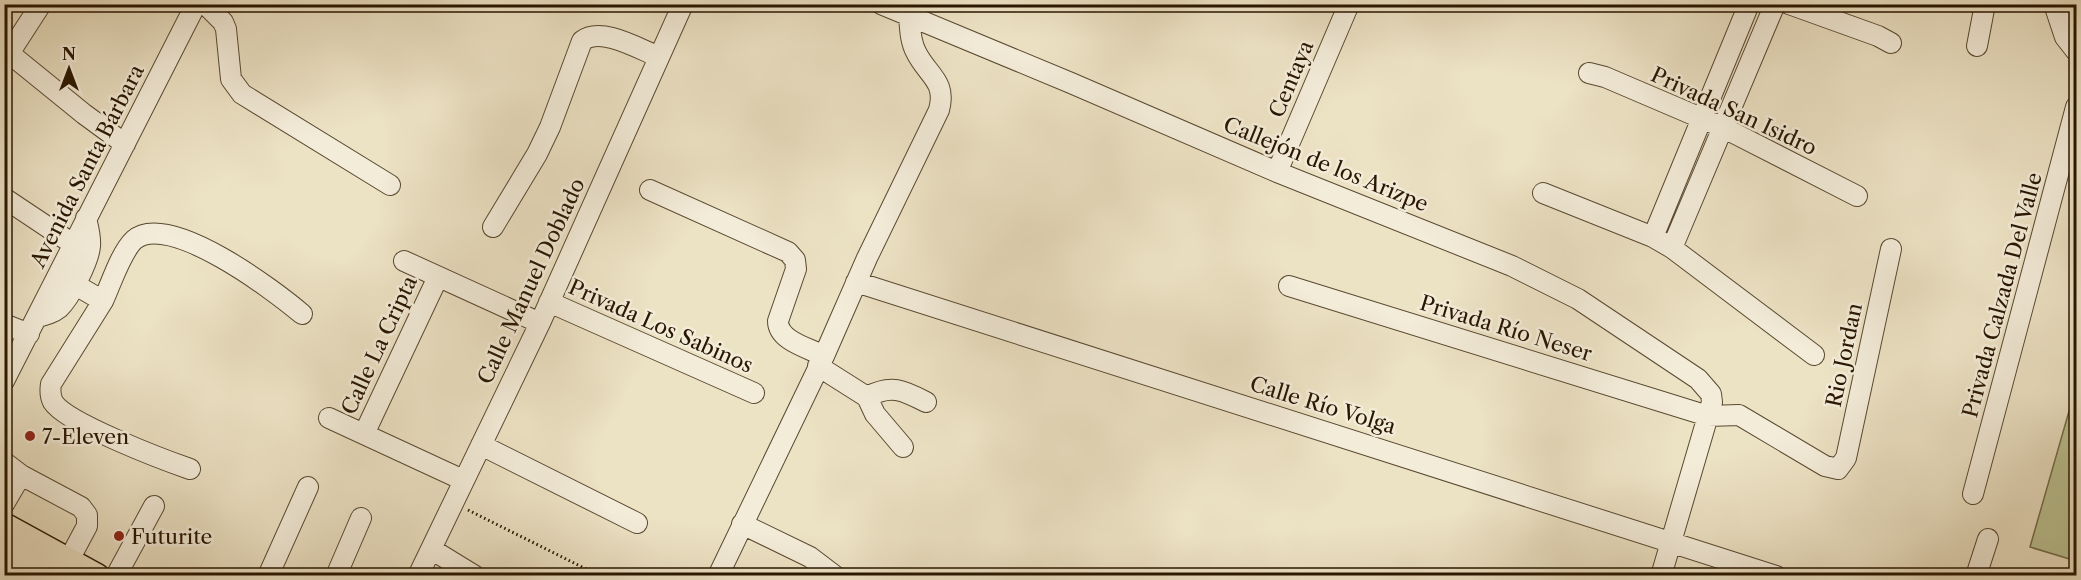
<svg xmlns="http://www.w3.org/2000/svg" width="2081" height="580" font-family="'Libre Caslon Text',serif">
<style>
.green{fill:#bbc292;stroke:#726c49;stroke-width:1.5}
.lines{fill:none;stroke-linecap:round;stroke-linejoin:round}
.minor-casing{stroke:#594931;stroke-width:22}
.major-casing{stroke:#281600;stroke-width:27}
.path{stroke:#281600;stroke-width:3;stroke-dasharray:1.5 3;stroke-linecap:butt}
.minor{stroke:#f3ecd9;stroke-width:20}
.major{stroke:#ece2c4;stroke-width:24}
.poi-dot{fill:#8f2418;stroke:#f3ecd9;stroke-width:2}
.labels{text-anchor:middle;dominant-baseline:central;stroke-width:5;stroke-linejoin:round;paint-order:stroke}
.street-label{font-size:21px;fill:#281600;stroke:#f3ecd9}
.poi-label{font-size:21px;fill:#281600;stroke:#f3ecd9;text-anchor:start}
</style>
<rect width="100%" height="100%" fill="#ece2c4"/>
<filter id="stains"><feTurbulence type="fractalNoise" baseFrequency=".00333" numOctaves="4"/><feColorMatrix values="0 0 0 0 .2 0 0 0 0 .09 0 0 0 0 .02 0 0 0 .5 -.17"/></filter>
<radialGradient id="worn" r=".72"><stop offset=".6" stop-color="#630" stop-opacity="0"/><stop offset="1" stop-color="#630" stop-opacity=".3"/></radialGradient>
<path class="green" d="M2076,387V561L2030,547Z"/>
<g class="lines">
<defs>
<path id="minor" d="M205,4L223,22L226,29L231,79L242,94L390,185
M881,4L1071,83L1277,172L1512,266L1578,299L1698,379L1711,394L1712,402L1661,576
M1789,4L1878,36L1891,43
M2054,4L2065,37L2076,51
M2065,37L2073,4
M1977,46L1985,4
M4,49L84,114L125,144
M10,52L41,4
M1589,73L1605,77L1722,127L1857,196
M1277,172L1349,4
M650,190L788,252L795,260L796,269L778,321C778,341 809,348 824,356
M1543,193L1653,237L1672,248L1814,355
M4,198L73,244
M493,227L537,154L550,127L582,41C601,26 639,49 659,57
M1653,237L1749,4
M1672,248L1775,4
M404,261L540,323
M856,282L1776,576
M74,284L103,301C111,284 121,252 134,240C168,210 275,291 302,314
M1289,286L1708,416L1739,415L1825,466L1838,469L1846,458L1891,249
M103,301L51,384C50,390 50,396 53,402C66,423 164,460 190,469
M549,302L754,393
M37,317C45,315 53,313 59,308C70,298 89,261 90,246C91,237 88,227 86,218
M4,324L29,334
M818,366L867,397L875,414L903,447
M4,381L196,4
M867,397C891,384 903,390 926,402
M329,418L463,480
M364,434L438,277
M481,445L637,523
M4,462L21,475L81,507L87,515V526L62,573
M1973,494L2076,107
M4,504L21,475
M742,524L810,557L835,576
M431,549L475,576
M116,576L154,506
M268,576L308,487
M336,576L361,518
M418,576L540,323L683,4
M718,576L824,356L867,258L939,110C947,81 927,75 916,52C910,41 910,27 909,15
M1976,576L1988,539"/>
<path id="major" d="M4,525L97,576
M4,551L54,576"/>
</defs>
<use href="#minor" class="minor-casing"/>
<use href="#major" class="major-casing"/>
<path class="path" d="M468,510L600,576"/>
<use href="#minor" class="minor"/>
<use href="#major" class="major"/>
</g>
<g class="poi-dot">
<circle cx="30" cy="436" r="6"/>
<circle cx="119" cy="536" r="6"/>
</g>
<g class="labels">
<g class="street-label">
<text transform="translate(1291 79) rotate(-67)">Centaya</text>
<text transform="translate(1734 111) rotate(25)">Privada San Isidro</text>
<text transform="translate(1326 164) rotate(22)">Callejón de los Arizpe</text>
<text transform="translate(87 166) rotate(-63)">Avenida Santa Bárbara</text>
<text transform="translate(531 281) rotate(-65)">Calle Manuel Doblado</text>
<text transform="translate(2002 295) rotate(-75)">Privada Calzada Del Valle</text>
<text transform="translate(661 326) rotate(24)">Privada Los Sabinos</text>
<text transform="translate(1506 328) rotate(17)">Privada Río Neser</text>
<text transform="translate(379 345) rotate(-65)">Calle La Cripta</text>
<text transform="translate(1844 355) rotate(-78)">Rio Jordan</text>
<text transform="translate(1323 405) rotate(17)">Calle Río Volga</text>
</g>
<g class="poi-label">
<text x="42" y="436">7-Eleven</text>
<text x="131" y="536">Futurite</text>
</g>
</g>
<rect width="2081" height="580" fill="none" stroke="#ece2c4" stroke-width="24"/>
<rect x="6" y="6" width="2069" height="568" fill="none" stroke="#281600" stroke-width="3"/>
<rect x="12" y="12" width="2057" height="556" fill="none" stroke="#281600" stroke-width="1.5"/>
<g transform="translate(69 69)" stroke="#f3ecd9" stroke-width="4.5" paint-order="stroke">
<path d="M0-4.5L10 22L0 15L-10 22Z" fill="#281600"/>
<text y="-9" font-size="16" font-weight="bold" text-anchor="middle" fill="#281600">N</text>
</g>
<rect width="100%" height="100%" filter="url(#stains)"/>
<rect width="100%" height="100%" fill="url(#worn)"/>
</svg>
